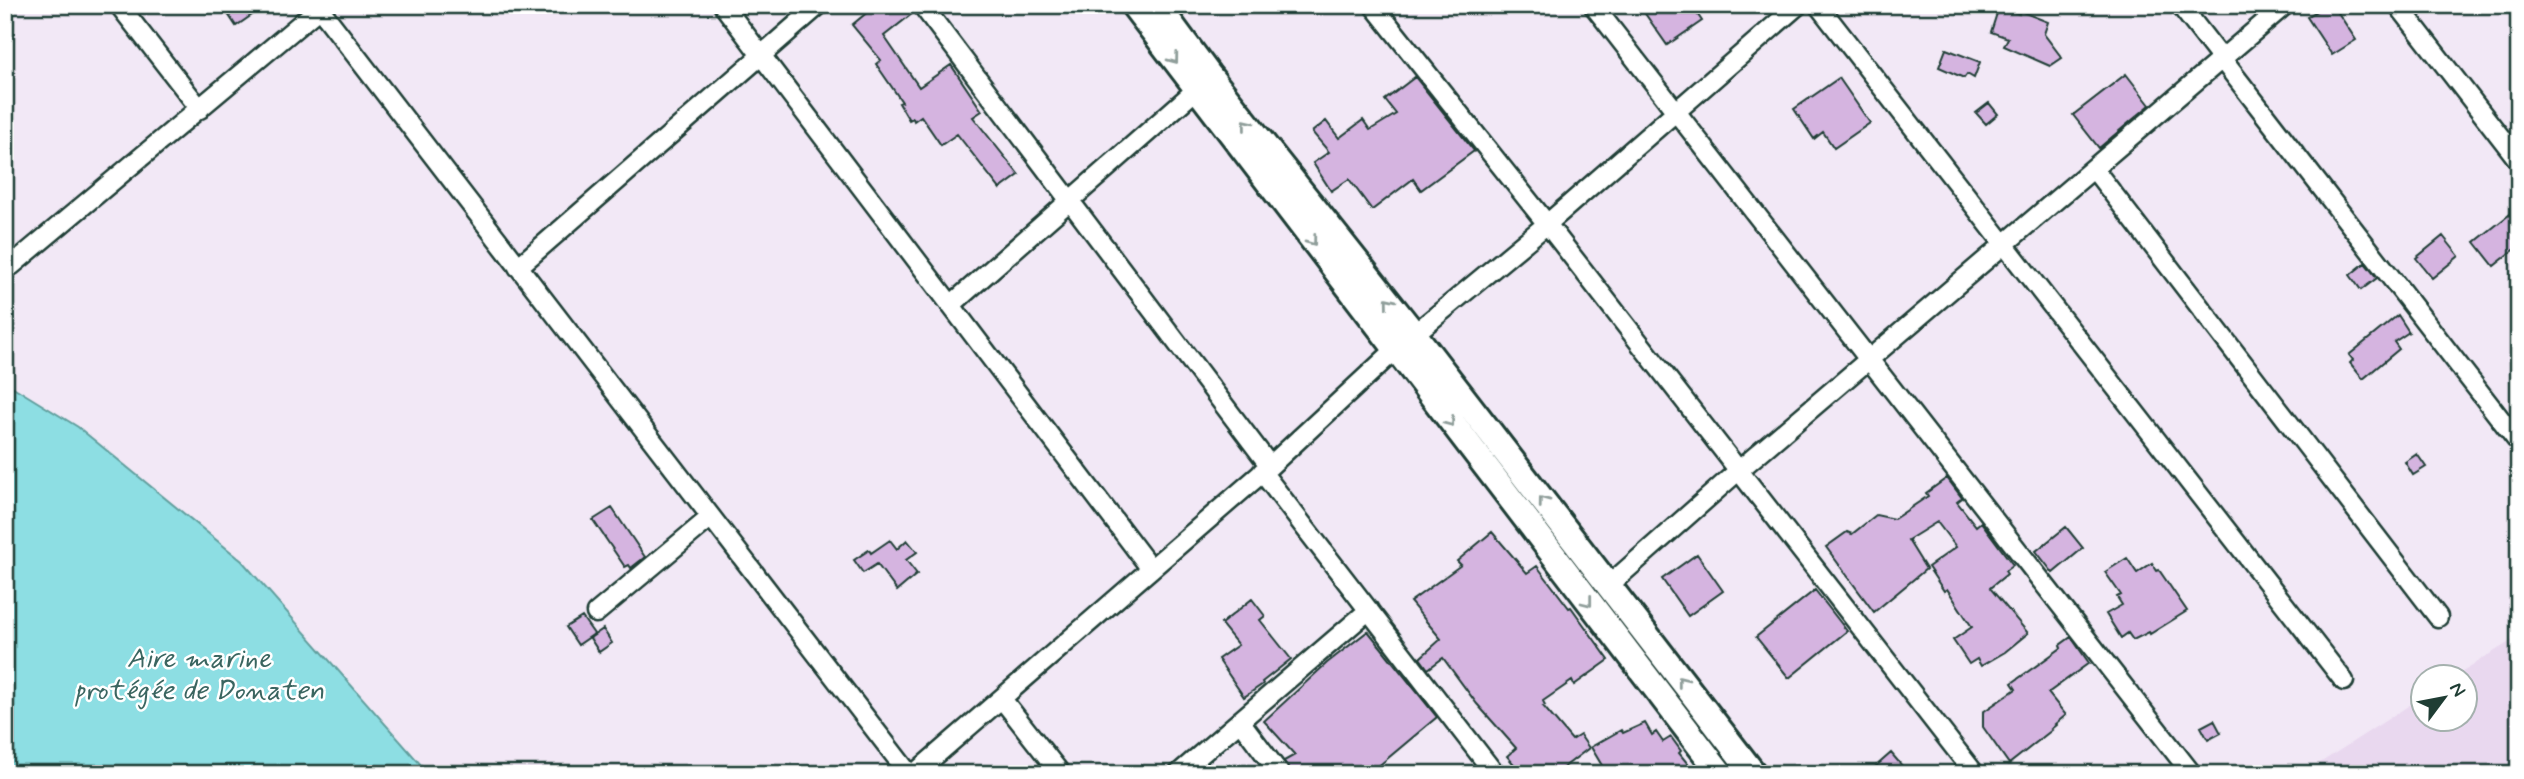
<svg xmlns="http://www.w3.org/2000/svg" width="2524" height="779" font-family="Mynerve,sans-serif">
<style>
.built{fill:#e9d8ef}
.water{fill:#8ddee3;stroke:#619e9d;stroke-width:2}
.building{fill:#d5b4e0;stroke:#1f3d34;stroke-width:2}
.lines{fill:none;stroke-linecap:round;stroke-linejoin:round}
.street-casing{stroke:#1f3d34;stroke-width:23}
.secondary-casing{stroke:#1f3d34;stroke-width:30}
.street{stroke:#fff;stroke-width:18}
.secondary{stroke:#fff;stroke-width:24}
.oneway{stroke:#8f9e9a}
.labels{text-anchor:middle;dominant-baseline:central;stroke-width:5;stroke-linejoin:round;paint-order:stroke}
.water-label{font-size:28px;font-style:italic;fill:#3a6560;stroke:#fff}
</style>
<rect width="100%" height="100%" fill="#f2e8f6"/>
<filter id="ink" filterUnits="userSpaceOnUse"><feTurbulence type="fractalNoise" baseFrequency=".0143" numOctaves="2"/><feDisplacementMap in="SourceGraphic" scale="14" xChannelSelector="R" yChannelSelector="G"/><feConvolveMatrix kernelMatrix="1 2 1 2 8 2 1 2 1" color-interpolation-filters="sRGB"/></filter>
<g filter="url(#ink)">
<path class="built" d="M2519,636V774H2303L2422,697V720H2464V678L2453,677Z"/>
<path class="water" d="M5,382L78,427L242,561L429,774H5Z"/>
<path class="building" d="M222,5H245L252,15L236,26Z
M876,5H911L913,13L884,36L919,87L951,65L982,111L973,117L1019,175L1000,189L957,134L941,145L921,116L914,121L913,118L909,120L899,103L902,102L876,64L881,60L852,25Z
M1639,5H1691L1702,21L1667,45Z
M2326,5H2333L2356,40L2332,55L2307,17Z
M1999,7L2019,14L2020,11L2048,22L2044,34L2062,58L2050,66L2004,46L2008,38L1991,32Z
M1946,49L1980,62L1974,78L1967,74L1964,78L1939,67Z
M2126,74L2150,105L2099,148L2073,115Z
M1415,77L1474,151L1421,190L1413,179L1372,210L1349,179L1331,191L1313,163L1329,152L1312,132L1326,121L1339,138L1363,120L1370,130L1396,114L1385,100Z
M1839,78L1870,123L1834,148L1823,132L1814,139L1794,109Z
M1989,103L1998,114L1986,124L1976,113Z
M2519,207V246L2494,266L2475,242Z
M2443,236L2459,256L2432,278L2416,258Z
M2365,263L2377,278L2361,290L2350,275Z
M2398,315L2409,332L2394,342L2399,349L2363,379L2350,363L2353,360L2349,355Z
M2417,454L2426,467L2413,475L2405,462Z
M1947,478L1962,498L1957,502L1976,526L1981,522L2013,565L2005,571L2007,574L1990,588L2028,633L2005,652L1981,666L1977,659L1969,664L1953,640L1972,627L1947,589L1944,591L1928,567L1956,547L1937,522L1908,540L1926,569L1874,612L1826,547L1847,532L1852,534L1876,515L1894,519L1928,496L1926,493Z
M612,508L645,557L631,568L629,565L625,567L593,520Z
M2066,527L2083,548L2053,573L2036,551Z
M1492,532L1527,573L1537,566L1569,608L1571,607L1609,660L1574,685L1572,681L1543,701L1545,705L1543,706L1572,740L1580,735L1589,748L1555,774H1522L1507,756L1516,748L1477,704L1443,658L1428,669L1420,658L1441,639L1410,602L1461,565L1457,561Z
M890,540L897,549L907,540L917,552L906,560L917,574L897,591L877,564L863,573L854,560L869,550L871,553Z
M1697,554L1723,591L1688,616L1662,579Z
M2127,558L2137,573L2152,563L2157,571L2159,570L2187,611L2150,634L2149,632L2133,640L2128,633L2121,638L2106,614L2122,605L2117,597L2121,595L2105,572Z
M1815,590L1847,631L1789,678L1756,637Z
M1252,599L1265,616L1260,620L1291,659L1262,682L1263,684L1244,697L1218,659L1238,645L1221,624Z
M582,617L594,634L578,645L566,627Z
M603,629L612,643L599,652L590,638Z
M1368,631L1437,717L1369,774H1291L1284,761L1295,755L1264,721L1327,663Z
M2071,637L2089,663L2048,693L2066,715L2055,724L2056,725L2051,729L2052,730L2009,764L1983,727V712L2016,689L2012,683L2061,648L2060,645Z
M2214,720L2221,733L2208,740L2201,727Z
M1645,723L1652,735L1656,732L1663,742L1671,737L1681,751L1679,753L1696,774H1607L1591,747L1621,730L1623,733Z
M1891,753L1909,774H1867Z"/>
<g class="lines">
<defs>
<path id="street" d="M119,5L200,109
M317,5L909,774
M723,5L1151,569
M922,5L1270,466
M1373,5L1547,224L1975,774
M1593,5L2192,774
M1818,5L2344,681
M2180,5L2519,443
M2398,5L2519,161
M2094,169L2438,617
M11,266L323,5
M518,267L819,5
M951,305L1197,89
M1262,472L1495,774
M1608,586L1738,471L2285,5
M596,613L711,517
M1002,699L1061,774
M1240,721L1280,774
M914,774L1270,466L1395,350L1547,224L1798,5
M1178,774L1369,610"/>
<path id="secondary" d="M1133,5L1721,774
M1157,5L1208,74L1415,335L1754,774"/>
</defs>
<use href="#street" class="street-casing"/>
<use href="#secondary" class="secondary-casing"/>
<use href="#street" class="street"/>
<use href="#secondary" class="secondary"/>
</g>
<defs><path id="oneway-chevron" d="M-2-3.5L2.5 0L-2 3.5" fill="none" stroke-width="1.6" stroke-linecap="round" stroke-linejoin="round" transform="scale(1.75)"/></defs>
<g class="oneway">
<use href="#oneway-chevron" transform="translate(1174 59) rotate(53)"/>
<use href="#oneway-chevron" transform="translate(1247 124) rotate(-129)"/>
<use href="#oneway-chevron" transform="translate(1312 241) rotate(53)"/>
<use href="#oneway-chevron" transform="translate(1389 302) rotate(-129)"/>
<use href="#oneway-chevron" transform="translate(1450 422) rotate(53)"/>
<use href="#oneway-chevron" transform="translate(1543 501) rotate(-127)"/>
<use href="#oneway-chevron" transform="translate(1588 602) rotate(52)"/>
<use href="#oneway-chevron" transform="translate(1682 681) rotate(-128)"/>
</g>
</g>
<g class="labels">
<g class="water-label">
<text x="199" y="659">Aire marine<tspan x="199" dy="32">protégée de Donaten</tspan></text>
</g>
</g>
<rect width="2524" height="779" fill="none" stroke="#fff" stroke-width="28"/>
<rect x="14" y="14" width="2496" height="751" fill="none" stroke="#1f3d34" stroke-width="2.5" filter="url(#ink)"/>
<g transform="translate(2444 698) rotate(58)"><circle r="33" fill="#ffffff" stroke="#a5b1ae" stroke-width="2"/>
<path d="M0-5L12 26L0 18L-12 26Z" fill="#1f3d34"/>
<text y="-10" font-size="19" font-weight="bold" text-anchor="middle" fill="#1f3d34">N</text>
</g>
</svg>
